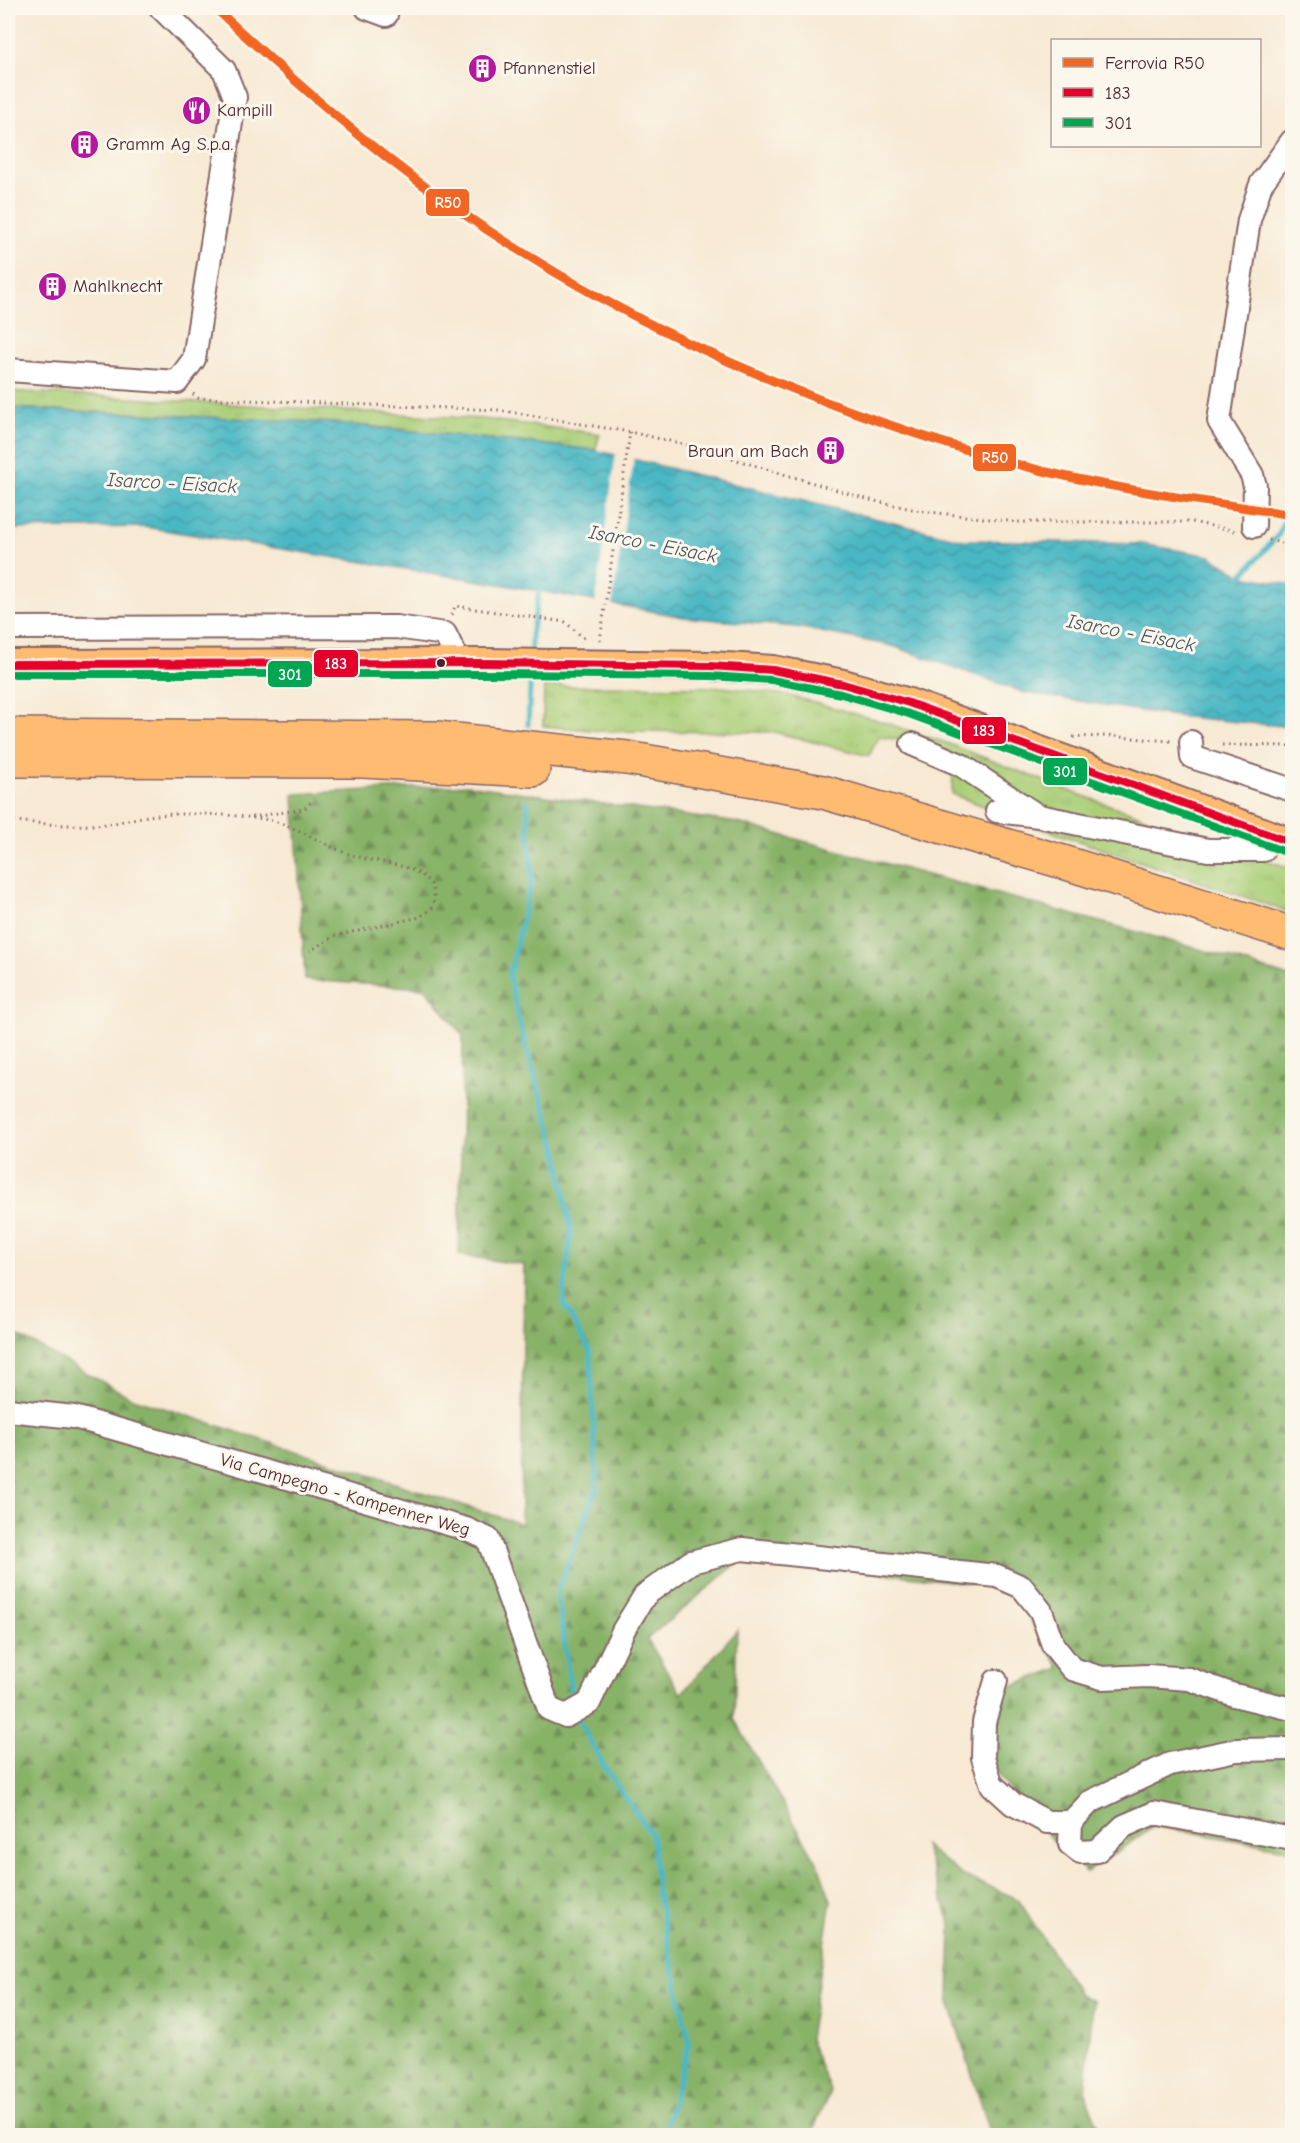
<svg xmlns="http://www.w3.org/2000/svg" width="1300" height="2143" font-family="'Comic Neue',sans-serif">
<style>
.grass{fill:url(#grass-tufts);stroke:#7a7752;stroke-width:1.5}
.forest{fill:url(#forest-firs);stroke:#69684a;stroke-width:1.5}
.water{fill:url(#water-waves);stroke:#4a6c78;stroke-width:1.5}
.pier{fill:#f7e9d3}
.lines{fill:none;stroke-linecap:round;stroke-linejoin:round}
.stream{stroke:#4ab8c4;stroke-width:5}
.minor-casing{stroke:#876666;stroke-width:26}
.major-casing{stroke:#876666;stroke-width:32}
.highway-casing{stroke:#876666;stroke-width:36}
.path{stroke:#876666;stroke-width:3;stroke-dasharray:1.5 4.5;stroke-linecap:butt}
.minor{stroke:#fff;stroke-width:22}
.major{stroke:#ffbb71;stroke-width:28}
.highway{stroke:#ffbb71;stroke-width:33}
.bus-1-casing{stroke:#fbf7ec;stroke-width:12}
.bus-2-casing{stroke:#fbf7ec;stroke-width:12}
.bus-1{stroke:#e4002b;stroke-width:8}
.bus-2{stroke:#00a651;stroke-width:8}
.rail-1-casing{stroke:#fbf7ec;stroke-width:14}
.rail-1{stroke:#f26522;stroke-width:9}
.bus-dot{fill:#4a1f2b;stroke:#fbf7ec;stroke-width:2}
.labels{text-anchor:middle;dominant-baseline:central;stroke-width:6;stroke-linejoin:round;paint-order:stroke}
.poi-label{font-size:18px;fill:#4a1f2b;stroke:#fbf7ec;text-anchor:start}
.street-label{font-size:18px;fill:#4a1f2b;stroke:#fbf7ec}
.water-label{font-size:20px;font-style:italic;fill:#4a5561;stroke:#fbf7ec}
.line-badge{stroke:#fbf7ec;stroke-width:2}
.badge-label{font-size:16px;text-anchor:middle;font-weight:bold;fill:#fff}
</style>
<defs>
<pattern id="grass-tufts" width="24" height="20" patternUnits="userSpaceOnUse" patternTransform="scale(1.5)"><rect width="24" height="20" fill="#abcf78"/><path d="M3 7l-1-3M5 7V3M7 7l1-3M15 17l-1-3M17 17v-4M19 17l1-3" fill="none" stroke="#95b168"/></pattern>
<pattern id="forest-firs" width="22" height="20" patternUnits="userSpaceOnUse" patternTransform="scale(1.5)"><rect width="22" height="20" fill="#88b268"/><path d="M5 1l3.5 6h-7zM16 11l3.5 6h-7z" fill="#719056"/></pattern>
<pattern id="water-waves" width="16" height="10" patternUnits="userSpaceOnUse" patternTransform="scale(1.5)"><rect width="16" height="10" fill="#4ab8c4"/><path d="M0 5q4-4 8 0t8 0" fill="none" stroke="#40959f"/></pattern>
</defs>
<rect width="100%" height="100%" fill="#fbf7ec"/>
<filter id="ink" filterUnits="userSpaceOnUse"><feTurbulence type="fractalNoise" baseFrequency=".0167" numOctaves="2"/><feDisplacementMap in="SourceGraphic" scale="12" xChannelSelector="R" yChannelSelector="G"/><feConvolveMatrix kernelMatrix="1 2 1 2 8 2 1 2 1" color-interpolation-filters="sRGB"/></filter>
<filter id="wash" filterUnits="userSpaceOnUse"><feTurbulence type="fractalNoise" baseFrequency=".008" numOctaves="4" result="noise"/><feDisplacementMap in="SourceGraphic" scale="24" xChannelSelector="R" yChannelSelector="G"/><feGaussianBlur stdDeviation="1.35" result="paint"/><feColorMatrix in="noise" values="0 0 0 0 0 0 0 0 0 0 0 0 0 0 0 0 0 1.4 0 .05"/><feComposite in="paint" operator="in"/></filter>
<g filter="url(#wash)">
<rect width="100%" height="100%" fill="#f7e9d3"/>
<path class="grass" d="M8,391L483,419L600,434L595,450L337,423L8,408Z
M544,686L722,687L787,695L874,719L949,744L1078,794L1292,869V913L1043,829L952,794L954,757L906,740L879,737L869,756L774,732L602,731L543,726Z"/>
<path class="forest" d="M467,785L738,823L1210,952L1292,978V1850L1155,1826L1087,1872C1045,1835 1017,1805 987,1757L1002,1692L1016,1684L1060,1668L1036,1632L1027,1610L1001,1587L745,1557L647,1639L681,1694L737,1630L734,1719L818,1864L831,1900L809,2039L830,2091L811,2135H8V1330L130,1397L521,1524L524,1265L459,1255L463,1036L425,988L305,980L294,794Z
M924,1845L962,1875L1018,1899L1079,1994L1093,2001L1085,2093L1101,2135H991L949,2002L951,1925Z"/>
<path class="water" d="M8,408L337,423L595,450L963,540L1142,544L1210,556L1243,576L1292,585V727L1175,716L1026,693L893,646L797,627L684,617L506,585L145,527L8,529Z"/>
<path class="pier" d="M616,452L634,457L612,607L595,604Z"/>
<g class="lines">
<path class="stream" d="M1238,580L1279,534L1292,498
M531,654V635L540,586
M528,725L531,672
M527,801L532,879L509,976L521,1030L558,1153L571,1232L563,1302L590,1352L597,1487L557,1593L573,1705
M576,1716L607,1771L652,1835L657,1892L689,2042L664,2136"/>
</g>
</g>
<g filter="url(#ink)">
<g class="lines">
<defs>
<path id="minor" d="M367,8L386,15
M8,370L177,382L194,359L235,97L224,70L161,8
M1254,526L1255,486L1252,475L1219,421L1249,220L1261,184L1292,141
M8,628L396,627L445,634L459,663
M1191,742L1192,757L1292,790
M912,744L961,765L1035,814
M997,811L1039,816L1208,850H1263L1270,835
M8,1410L74,1417L466,1529L488,1539L549,1709L566,1716L589,1703L624,1629L645,1595L691,1562L742,1549L997,1576L1022,1587L1041,1611L1053,1645L1072,1669L1102,1678L1148,1676L1189,1679L1234,1695L1292,1709
M996,1681L984,1722L983,1758L992,1785L1013,1804L1047,1822H1071
M1292,1749L1236,1750L1170,1764L1090,1802L1071,1822L1070,1844L1080,1852L1097,1851L1124,1826L1154,1813L1292,1839"/>
<path id="major" d="M8,664L489,663L710,666L773,670L843,684L909,703L1292,843"/>
<path id="highway" d="M8,735L437,738L627,758L823,792L1063,862L1292,934
M8,760L363,761L533,770"/>
</defs>
<use href="#minor" class="minor-casing"/>
<use href="#major" class="major-casing"/>
<use href="#highway" class="highway-casing"/>
<path class="path" d="M193,394L198,398L498,410L630,432L687,445L870,500L921,511L1017,522H1192L1236,531
M1269,540L1292,546
M452,615L455,606L565,622L586,640
M600,641L630,432
M1073,737L1105,736L1171,741
M1222,745L1292,746
M252,817L304,809L311,802
M8,820C40,824 75,827 108,824C121,822 135,818 148,816C182,812 229,814 262,819C297,823 325,849 359,857C387,865 445,865 432,908L420,917L334,936L310,951"/>
<use href="#minor" class="minor"/>
<use href="#major" class="major"/>
<use href="#highway" class="highway"/>
<defs>
<path id="bus-1" d="M8,664L489,663L710,666L773,670L843,684L909,703L1292,843"/>
<path id="bus-2" d="M8,674H489L710,676L772,680L841,694L906,713L1288,853"/>
</defs>
<use href="#bus-1" class="bus-1-casing"/>
<use href="#bus-2" class="bus-2-casing"/>
<use href="#bus-1" class="bus-1"/>
<use href="#bus-2" class="bus-2"/>
<defs>
<path id="rail-1" d="M215,8C272,61 329,112 390,160C574,304 792,402 1016,464C1107,489 1200,500 1292,515"/>
</defs>
<use href="#rail-1" class="rail-1-casing"/>
<use href="#rail-1" class="rail-1"/>
</g>
</g>
<defs>
<symbol id="building-disc" viewBox="-11 -11 22 22"><circle r="9.5" fill="#b5179e" stroke="#fbf7ec"/><path d="M-4-6H4V6H1V3H-1V6H-4ZM-2.5-4.3h1.7v1.8h-1.7ZM.8-4.3h1.7v1.8H.8ZM-2.5-1h1.7V.8h-1.7ZM.8-1h1.7V.8H.8Z" fill="#fff"/></symbol>
<symbol id="restaurant-disc" viewBox="-11 -11 22 22"><circle r="9.5" fill="#b5179e" stroke="#fbf7ec"/><path d="M-5-6h1v4h1v-4h1v4h1v-4h1v5L-1.5 .5V6h-2V.5L-5-1ZM5-6V6H3V1.5H1.5Q1.5-4 5-6Z" fill="#fff"/></symbol>
</defs>
<g fill-rule="evenodd">
<use href="#building-disc" x="466" y="52" width="33" height="33"/>
<use href="#restaurant-disc" x="180" y="94" width="33" height="33"/>
<use href="#building-disc" x="68" y="128" width="33" height="33"/>
<use href="#building-disc" x="36" y="270" width="33" height="33"/>
<use href="#building-disc" x="814" y="434" width="33" height="33"/>
</g>
<circle class="bus-dot" cx="441" cy="663" r="5"/>
<g class="labels">
<g class="poi-label">
<text x="503" y="68">Pfannenstiel</text>
<text x="217" y="110">Kampill</text>
<text x="106" y="144">Gramm Ag S.p.a.</text>
<text x="73" y="286">Mahlknecht</text>
<text x="809" y="451" text-anchor="end">Braun am Bach</text>
</g>
<g class="street-label">
<text transform="translate(345 1495) rotate(16)">Via Campegno - Kampenner Weg</text>
</g>
<g class="water-label">
<text transform="translate(172 483) rotate(3)">Isarco - Eisack</text>
<text transform="translate(653 544) rotate(11)">Isarco - Eisack</text>
<text transform="translate(1131 633) rotate(11)">Isarco - Eisack</text>
</g>
</g>
<g class="line-badge">
<rect x="425" y="188" width="45" height="29" rx="6" fill="#f26522"/>
<rect x="972" y="443" width="45" height="29" rx="6" fill="#f26522"/>
<rect x="313" y="649" width="46" height="29" rx="6" fill="#e4002b"/>
<rect x="267" y="660" width="46" height="28" rx="6" fill="#00a651"/>
<rect x="961" y="716" width="46" height="29" rx="6" fill="#e4002b"/>
<rect x="1042" y="757" width="46" height="29" rx="6" fill="#00a651"/>
</g>
<g class="badge-label">
<text x="448" y="208">R50</text>
<text x="995" y="463">R50</text>
<text x="336" y="669">183</text>
<text x="290" y="680">301</text>
<text x="984" y="736">183</text>
<text x="1065" y="777">301</text>
</g>
<rect width="1300" height="2143" fill="none" stroke="#fbf7ec" stroke-width="30"/>
<rect x="1051" y="39" width="210" height="108" fill="#fbf7ec" stroke="#b4a19f" stroke-width="1.5"/>
<rect x="1063" y="58" width="30" height="9" fill="#f26522" stroke="#b4a19f" stroke-width="1.5"/>
<text x="1105" y="69" font-size="18" fill="#4a1f2b">Ferrovia R50</text>
<rect x="1063" y="88" width="30" height="9" fill="#e4002b" stroke="#b4a19f" stroke-width="1.5"/>
<text x="1105" y="99" font-size="18" fill="#4a1f2b">183</text>
<rect x="1063" y="118" width="30" height="9" fill="#00a651" stroke="#b4a19f" stroke-width="1.5"/>
<text x="1105" y="129" font-size="18" fill="#4a1f2b">301</text>
</svg>
